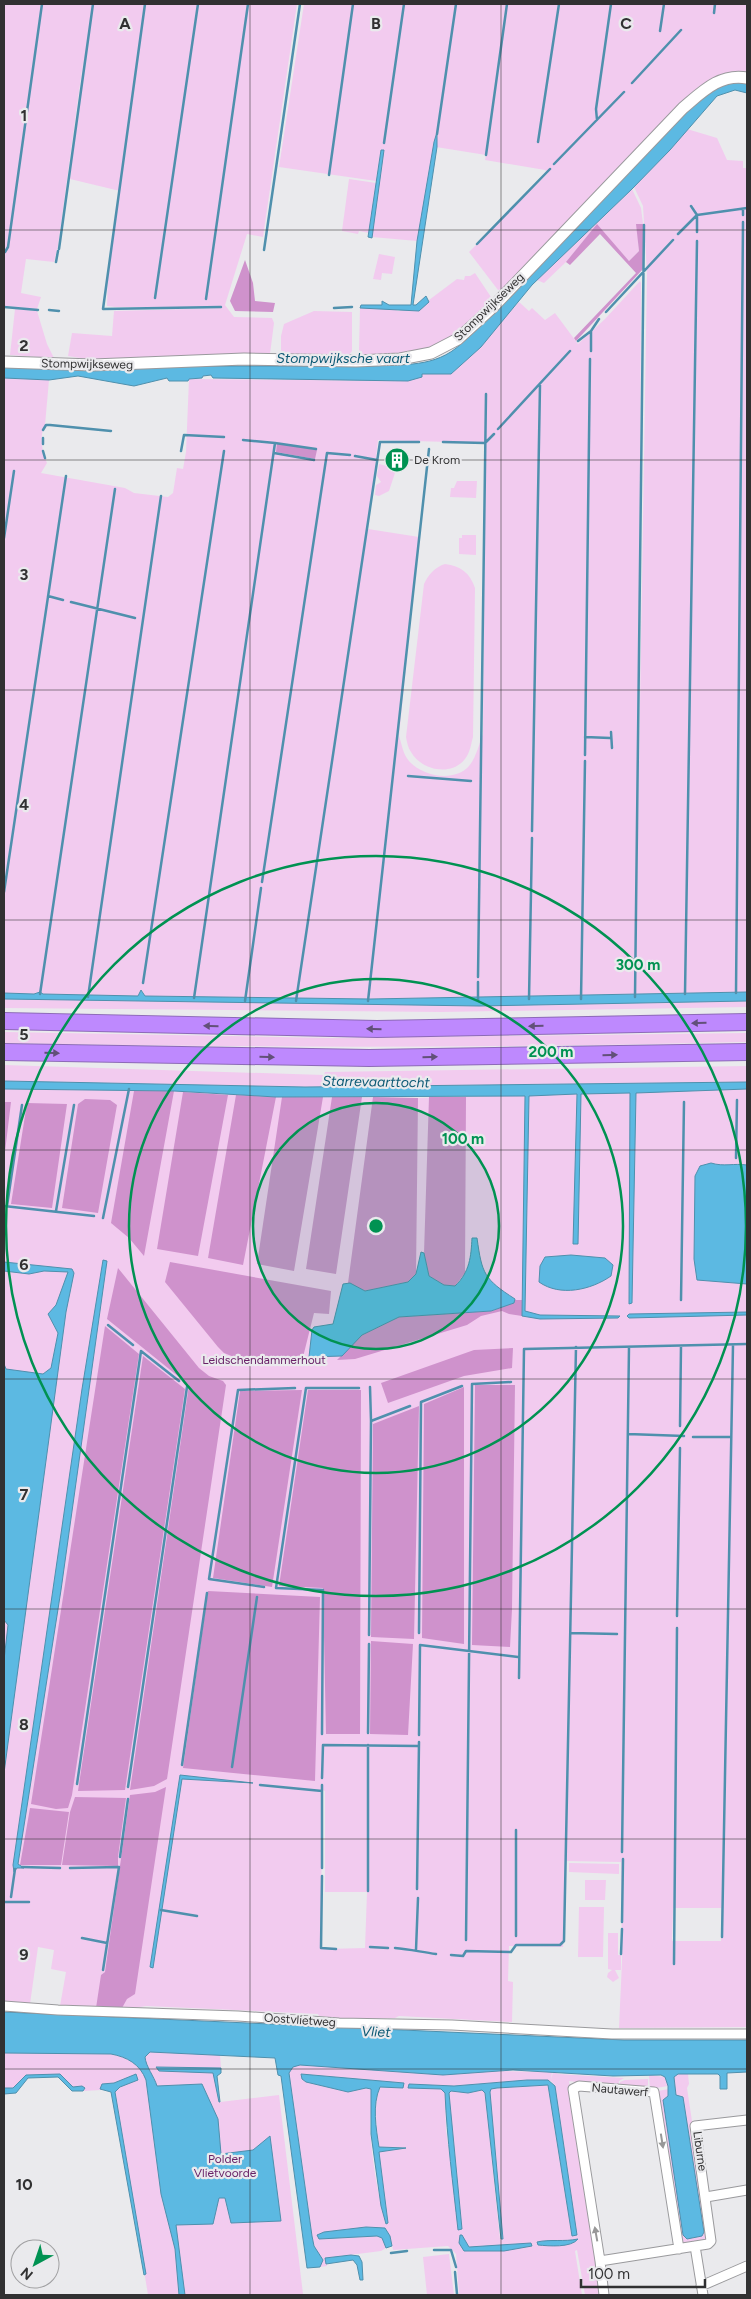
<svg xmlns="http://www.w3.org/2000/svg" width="751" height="2299" font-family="Figtree,sans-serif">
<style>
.green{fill:#f2cbef;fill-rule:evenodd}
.forest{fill:#cf92cc}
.water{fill:#5cb9e2;stroke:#4f90ad}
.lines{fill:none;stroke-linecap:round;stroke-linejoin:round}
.stream{stroke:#4f90ad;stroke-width:2.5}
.minor-casing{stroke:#9a9a9d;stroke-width:11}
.tertiary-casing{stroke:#9a9a9d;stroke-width:13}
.motorway-casing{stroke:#8d6ab7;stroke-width:18}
.minor{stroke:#fff;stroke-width:9}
.tertiary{stroke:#fff;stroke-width:11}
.motorway{stroke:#be89fe;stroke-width:16}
.oneway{fill:#625079}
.oneway2{fill:#989898}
.grid{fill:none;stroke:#313132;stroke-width:1;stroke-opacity:0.55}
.ring{fill:none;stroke:#009252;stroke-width:2.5}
.labels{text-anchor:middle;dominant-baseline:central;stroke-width:4.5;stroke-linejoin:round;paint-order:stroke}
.street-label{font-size:12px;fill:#313132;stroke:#eaeaed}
.poi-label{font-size:12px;fill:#313132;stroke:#eaeaed;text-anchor:start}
.park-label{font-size:12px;fill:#692268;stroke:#eaeaed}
.water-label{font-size:14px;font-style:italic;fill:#0c5974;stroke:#eaeaed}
.grid-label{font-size:16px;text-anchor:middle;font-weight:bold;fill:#313132;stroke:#eaeaed;stroke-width:4.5;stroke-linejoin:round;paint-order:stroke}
.centre{fill:#009252;stroke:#eaeaed;stroke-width:2.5}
.ring-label{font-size:15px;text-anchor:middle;font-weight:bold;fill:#009252;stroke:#eaeaed;stroke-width:4.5;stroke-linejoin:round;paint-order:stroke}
</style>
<rect width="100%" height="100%" fill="#eaeaed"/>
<path class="green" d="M4,4H297L263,237L247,234L225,305L234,317L272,318L274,323L270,354L92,360L68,356L72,333L112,336L114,311L223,308L115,307L107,306L108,272L120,191L70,179L84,55L58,246L54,262L26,259L21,293L41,297L37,309L4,306Z
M304,4H747V72C720,69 702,84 683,100L505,288L498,290L469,252L548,173L545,170L485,160L486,155L436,147L437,134L417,241L372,237L384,150H381L376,181L279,167Z
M687,129L717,138L727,160L743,161V168H747V992L370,999L145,996L142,990L138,996L43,994L40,992L34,994L4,993V898L31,708L4,884V378L49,380L45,425C39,435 42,453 47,463L41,473L125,488L134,493L168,497L173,493L177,468L183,469L186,452L189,379L408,381L422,374H451L481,347L487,337L519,302L529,311L532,308L545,320L555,313L578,344L605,319L640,281L641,283L638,828L647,273L643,206L634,187L670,150ZM378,440L485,443L483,734C479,744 476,758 469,766C454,783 422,776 409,761C403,754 402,745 399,736L419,537L368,529Z
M349,179L376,183L369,233L359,231L358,234L342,231Z
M632,189L641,208L643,224H637L639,251L629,261L597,225L566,262L544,283L537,280Z
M379,254L395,257L392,274L382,273L381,280L373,279Z
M475,273L493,300C480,311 468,324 455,334C428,355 393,355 361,355L359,350L360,308L394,309L398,311L429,302V300L457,279L464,280L465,276H470Z
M15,309L37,311L47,344L54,358L10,355Z
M314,311L352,312V351L349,355L285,354L281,352V336L284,324Z
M379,464L387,466L395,473L389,491L379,496L375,495L376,485L381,482L377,476Z
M457,481H477L476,498L450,497L451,488H454Z
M462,535H476V555L459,554V538H462Z
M445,564C461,566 470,573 475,588L473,737C471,744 470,753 465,759C451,777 421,770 411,752C408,748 407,742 406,737L424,584C428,575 435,567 445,564Z
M4,999L479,1006L747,1001V1007L441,1012L4,1008Z
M4,1032L333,1038L747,1033V1042C499,1048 252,1048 4,1043Z
M4,1065L324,1075L325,1072L747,1066V1082L305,1087L4,1081Z
M4,1089L174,1091L276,1097L418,1098L747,1089V2027L619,2028L622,1961L621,1862L566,1861L563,1947L509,1946L508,1981L513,1982L512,2022L399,2016L395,2018L346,2019L319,2016L318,2014L146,2006L128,2009L60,2006L66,1972L51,1969L54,1950L38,1947L30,2004L4,2002ZM322,1790L325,1791V1892H367L365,1948L326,1949L321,1947ZM673,1908H721V1941H672Z
M569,1863L619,1864V1874L569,1872Z
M585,1880H606L605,1900H585Z
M579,1907H604L603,1957H578Z
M608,1933H618V1955H621V1970H615L619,1978L613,1982L607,1977L608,1973L612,1970L608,1969Z
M143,2045L220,2055L221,2068L215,2069L220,2102L279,2095L303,2294L306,2295H182L176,2255L179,2295H148L115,2092L136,2075L114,2083L102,2084L101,2090L83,2091L85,2088L73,2087L60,2074L26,2075L13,2088H4V2053L111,2054C127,2057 140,2064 146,2080L161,2194L150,2080L143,2067Z
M300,2065L443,2075L495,2071L552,2072L551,2080L553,2072L559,2074L624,2078L619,2081L618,2088L569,2081L602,2295H585L577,2250L575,2251L582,2295H457L459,2294L456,2254L448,2246L393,2250L390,2236L385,2228L366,2227L347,2230L319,2239L377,2236L382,2238L386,2248L381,2251L326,2258L327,2266L320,2267L321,2257L314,2246L312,2236L289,2073L293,2067ZM301,2074L404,2083L403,2088L380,2087C373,2106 377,2128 379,2147L406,2148L379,2152L388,2223H386C377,2193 372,2159 370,2128C370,2117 373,2099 371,2089L366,2088L348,2092L306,2082ZM527,2080L551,2081L555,2086L577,2235L572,2236L548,2085L497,2088L491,2089L490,2092L503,2239H500L485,2093L482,2090L468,2093L451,2091L449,2093L462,2229L460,2230L446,2130L445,2093L441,2089L409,2084L454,2086Z
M677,2074H688L689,2084L687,2088L709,2234L708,2240L683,2244L681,2243L658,2091L669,2089L687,2239L702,2236L704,2232L683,2097L676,2095L674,2077Z
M649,2075L665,2077L668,2086L650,2089Z
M648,2079V2089L620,2088V2082L625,2080Z
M449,2254L454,2295H427L423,2257Z"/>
<path class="forest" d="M597,224L629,261L639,251L636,224H643V269L576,341L574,338L636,273L600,234L570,265L566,262Z
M245,260L253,283L255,301L275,303L273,312L235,311L230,301Z
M277,443L317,450L315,459L276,452Z
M134,1091H174L144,1256L129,1238L111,1223Z
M183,1092L228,1095L198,1256L157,1249Z
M236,1095L276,1097L243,1265L208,1258Z
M282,1097H323L294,1271L257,1264Z
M332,1097H362L336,1274L306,1269Z
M373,1097L418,1098L416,1274L408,1282L365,1291L348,1283Z
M429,1097H466L465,1273L455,1286L444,1285L429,1276L424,1253Z
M85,1099L110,1100L117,1105L98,1213L62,1208L78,1104Z
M4,1102H11L4,1160Z
M27,1103L67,1104L52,1208L11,1204Z
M170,1262L331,1291L329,1314L314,1313L303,1357H234L224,1353L218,1347L165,1282Z
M118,1268L199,1368L209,1376L223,1381L226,1385L167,1779L154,1786L130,1790L189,1385L107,1319Z
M515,1300H522V1316L509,1314L502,1311L481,1316L467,1325L355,1359L337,1360L362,1335L399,1317L491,1311L514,1303Z
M105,1326L139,1354L72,1795L68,1808L56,1809L31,1804Z
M513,1348L512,1368L464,1376L388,1403L381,1383L474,1350Z
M143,1356L185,1389L125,1790L78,1791Z
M475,1385H515L512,1609L510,1647L472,1645Z
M464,1387V1644L422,1638L424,1404Z
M302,1390L272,1587L213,1578L240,1391Z
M308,1390H361L360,1734H326L323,1588L279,1586Z
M419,1406L414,1639L371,1637L373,1424Z
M208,1591L320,1597L315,1781L183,1768Z
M371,1641L413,1644L408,1735L370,1734Z
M166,1787L135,1994L127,1999L122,2008H96L101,1975L105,1972L130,1795L155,1792Z
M75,1797L126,1798L118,1857V1866L62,1865L70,1812Z
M30,1808L69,1812L61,1865H20Z"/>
<path class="water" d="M733,82H747V93L735,90L717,96L670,150L632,189L532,285L481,347L451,374H422V377L408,381L213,378L211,375L203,376L202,378L189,379L188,381H169L167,378L134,386L78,376L49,380L4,378V366H370C404,364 435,368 461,344L691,107L717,88Z
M437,132V147L413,305H416L426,296L429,302L419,311L360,308L361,305H382V301L389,305H411L417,241L434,142Z
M381,150H384L372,238L368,237Z
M141,990L145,996L370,999L747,992V1001L479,1006L4,999V993L34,994L40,992L43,994L138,996Z
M4,1081L305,1087L747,1082V1089L636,1093L632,1303L629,1304L630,1093L581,1094L578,1244H573L577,1094L529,1096L525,1311L540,1315L620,1316L618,1318L540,1319L522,1316L525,1096L276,1097L174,1091L4,1089Z
M711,1163C724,1167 734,1163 747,1165V1284L697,1280L694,1259L695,1176L700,1166Z
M472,1238H477C482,1274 484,1279 515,1299L514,1303L491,1311L399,1317L362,1335L342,1356L309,1357L312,1330L314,1327L333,1324L343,1284L350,1283L365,1291L408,1282L416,1274L421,1252L424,1253L429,1276L444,1285L455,1286C470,1272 471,1256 472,1238Z
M571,1255L605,1258L613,1265L611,1276C591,1290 560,1297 539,1282L540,1266L545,1257Z
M103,1260L107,1261L61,1590L18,1864L24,1868H17L14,1872L13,1865L82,1389Z
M4,1262L72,1269L74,1273L66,1312L4,1773V1660L8,1625L4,1620V1364L6,1369L43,1374L51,1368L58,1333L48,1314L56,1305L68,1272L44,1271L29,1274L4,1271Z
M747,1312V1315L629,1318L627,1316L629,1314Z
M180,1775L253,1783L182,1779L153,1968L150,1967Z
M4,2012L624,2040H747V2072L727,2073V2089H720V2076L718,2074H678L674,2077L676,2095L683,2097L704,2232L702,2236L687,2239L683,2235L663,2100L668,2096V2086L665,2077L661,2075L613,2076L513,2070L443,2075L300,2065L293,2067L289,2073L312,2236L314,2246L323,2260L320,2267L307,2268L281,2076L278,2075L275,2058L150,2052L145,2057C146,2067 154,2076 157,2086L202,2084L218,2119L221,2154L253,2150L270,2136L281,2221L231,2223L225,2198H219L213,2224L176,2225L185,2295H179L175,2249L161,2194L146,2080C140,2064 127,2057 111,2054L4,2053Z
M156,2067L221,2068V2073L217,2076L220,2102H219L213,2073L159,2071Z
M60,2074L73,2087L82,2086L85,2088L83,2091H72L58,2077L28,2078L16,2093L4,2094V2088H13L26,2075Z
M136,2074L138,2080L120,2087L115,2092L146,2274L144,2275L111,2092L100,2089L102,2084L114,2083Z
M301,2074L404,2083L403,2088L380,2087C372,2105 376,2128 379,2147L406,2148L379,2152L388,2223L386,2224L381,2206L371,2134V2089L366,2088L348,2092L306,2082L302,2079Z
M527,2080H548L555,2086L577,2235L572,2236L548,2085L497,2088L491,2089L490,2092L503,2239H501L485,2093L482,2090L468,2093L451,2091L449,2093L462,2229L458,2230C453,2184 447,2139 445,2093L441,2089L408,2088L409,2084L454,2086Z
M366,2227L385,2228L390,2236L392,2246L386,2248L382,2238L377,2236L319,2239L317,2235L324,2232Z
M460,2235H462L469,2247L531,2243L532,2246L504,2251H464L459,2243Z
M578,2239C571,2248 549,2246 538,2245L537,2242C550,2239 564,2242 578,2239Z
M351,2255L359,2256L362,2262L363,2280H360L357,2265L353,2260L326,2264L325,2258Z"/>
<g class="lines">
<path class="stream" d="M145,4L103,309L221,307
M714,13L715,4
M660,31L664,4
M632,83L681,30
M597,120L596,109L611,4
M437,134L456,4
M538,142L559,4
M384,143L404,4
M486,155L507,4
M554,164L624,92
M329,175L353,4
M691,206L697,215V232
M743,209V215
M678,234L697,215L747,208
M477,244L550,169
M59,249L93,4
M264,250L300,4
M5,252L8,247L42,4
M56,262L58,251
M155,298L198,4
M206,299L248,4
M4,307L38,310
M334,308L352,307
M49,310L59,311
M606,312L673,240
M591,331V351
M578,341L591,331L599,319
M498,429L570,351
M43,430L46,425H50L111,431
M443,442L485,443L494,434
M275,443L316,449
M43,444V438
M43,451L45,458
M181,451L184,435L224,437
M274,453L314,460
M355,456L377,460
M4,538L14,471
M48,596L63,600
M71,602L135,618
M611,732L612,748
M585,737L610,738
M585,755L590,359
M408,776L471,781
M532,831L540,385
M262,882L327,453L350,455
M4,892L66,476
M478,977L486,394
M143,983L224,451
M736,993L743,222
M40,994L115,489
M685,994L697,241
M88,997L161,496
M635,997L644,225
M194,998L275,443L243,440
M529,999L532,838
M581,999L585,761
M478,1000V982
M245,1001L261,888
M296,1001L380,442H419
M368,1001L429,449
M736,1158L737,1100
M4,1206L94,1216
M7,1206L22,1105
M56,1211L74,1105
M103,1218L129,1089
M681,1300L684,1102
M108,1325L133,1345
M370,1387L371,1421L410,1406
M680,1426L681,1346
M628,1434L684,1436
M693,1437H731
M264,1587L209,1579L238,1390L295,1388
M677,1616L680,1448
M419,1633L421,1402L462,1386
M571,1633L617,1634
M369,1635L371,1421
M519,1678L524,1349L747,1344
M368,1733L369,1644
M322,1734L323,1590L276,1588L306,1388H359
M419,1735L420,1645L518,1657
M368,1745V1891
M182,1765L207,1593
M232,1767L257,1597
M322,1778L323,1745L418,1746
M77,1784L141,1351L179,1381
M260,1785L322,1791
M128,1787L187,1387
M622,1852L629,1347
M120,1857L128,1799
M22,1867L60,1868
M70,1868L119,1867L103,1970
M322,1868V1785
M322,1876L321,1948L336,1949
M417,1889L419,1742
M11,1897L15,1869
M4,1902H29
M161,1910L197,1916
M622,1922L623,1859
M516,1936V1830
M722,1937L733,1345
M82,1938L107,1943
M466,1940L472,1384L511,1382
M370,1947L388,1948
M395,1948C409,1949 421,1952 436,1954
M416,1950L418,1898
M621,1954L622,1929
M451,1955L463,1956L466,1951L511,1952L516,1945H560L564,1941L576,1347
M674,1964L677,1628
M434,2250H451L456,2267
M391,2253L407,2251
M455,2272L457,2294"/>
<defs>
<path id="minor" d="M4,2006L58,2010L238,2016L339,2023L452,2025L612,2034H747
M706,2197L747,2190
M695,2246L703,2295
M679,2249L654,2092L579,2086L573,2089L600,2261L708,2244L711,2241L695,2126L747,2120
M600,2261L604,2295
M701,2286L747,2266"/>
<path id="tertiary" d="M4,362L93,365L244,359L356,361L400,359L431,353L458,339L493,307L683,108C702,92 720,73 747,78"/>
<path id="motorway" d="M4,1021L377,1029L747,1022
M4,1052L369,1058L747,1052"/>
</defs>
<use href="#minor" class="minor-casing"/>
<use href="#tertiary" class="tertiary-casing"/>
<use href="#motorway" class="motorway-casing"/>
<use href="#minor" class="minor"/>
<use href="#tertiary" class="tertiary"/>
<use href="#motorway" class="motorway"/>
</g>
<defs><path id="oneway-solid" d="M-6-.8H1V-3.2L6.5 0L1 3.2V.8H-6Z" transform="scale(1.25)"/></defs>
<g class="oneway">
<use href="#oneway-solid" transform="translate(699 1023) rotate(179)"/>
<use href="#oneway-solid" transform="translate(211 1026) rotate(-179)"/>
<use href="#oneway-solid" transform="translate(536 1026) rotate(179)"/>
<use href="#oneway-solid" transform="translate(374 1029) rotate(-179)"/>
<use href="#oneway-solid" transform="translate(52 1053) rotate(1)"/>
<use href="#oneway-solid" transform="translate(610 1055) rotate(-1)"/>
<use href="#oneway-solid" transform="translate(267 1057) rotate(1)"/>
<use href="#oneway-solid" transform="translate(430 1057) rotate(-1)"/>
</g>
<g class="oneway2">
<use href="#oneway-solid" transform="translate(662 2141) rotate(81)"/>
<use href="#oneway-solid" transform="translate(596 2234) rotate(-100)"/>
</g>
<path class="grid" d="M250,4V2295M501,4V2295M4,230H747M4,460H747M4,690H747M4,920H747M4,1150H747M4,1379H747M4,1609H747M4,1839H747M4,2069H747"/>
<circle cx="376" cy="1226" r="123" fill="#009252" fill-opacity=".12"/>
<g class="ring">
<circle cx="376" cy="1226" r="123"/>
<circle cx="376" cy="1226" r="247"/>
<circle cx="376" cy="1226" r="370"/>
</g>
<defs>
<symbol id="building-disc" viewBox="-11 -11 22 22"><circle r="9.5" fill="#009252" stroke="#eaeaed"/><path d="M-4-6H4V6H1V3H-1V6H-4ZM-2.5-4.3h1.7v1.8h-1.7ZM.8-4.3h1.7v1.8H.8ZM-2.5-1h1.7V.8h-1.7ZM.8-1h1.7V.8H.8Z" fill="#fff"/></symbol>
</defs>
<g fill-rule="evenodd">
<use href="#building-disc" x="383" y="446" width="28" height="28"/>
</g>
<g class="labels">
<g class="street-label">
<text transform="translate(489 307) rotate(-44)">Stompwijkseweg</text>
<text transform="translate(87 364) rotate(1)">Stompwijkseweg</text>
<text transform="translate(300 2020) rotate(4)">Oostvlietweg</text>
<text transform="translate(620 2090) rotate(5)">Nautawerf</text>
<text transform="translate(700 2151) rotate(82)">Liburne</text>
</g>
<g class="poi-label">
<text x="414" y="460">De Krom</text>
</g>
<g class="park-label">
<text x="264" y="1360">Leidschendammerhout</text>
<text x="225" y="2159">Polder<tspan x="225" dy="14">Vlietvoorde</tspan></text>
</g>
<g class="water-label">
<text x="343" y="358">Stompwijksche vaart</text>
<text transform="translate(376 1082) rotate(1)">Starrevaarttocht</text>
<text transform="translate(376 2032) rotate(2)">Vliet</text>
</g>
</g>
<g class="grid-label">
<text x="125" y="29">A</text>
<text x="376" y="29">B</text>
<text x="626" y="29">C</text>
<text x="24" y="121">1</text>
<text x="24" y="351">2</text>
<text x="24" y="580">3</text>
<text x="24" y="810">4</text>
<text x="24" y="1040">5</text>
<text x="24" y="1270">6</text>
<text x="24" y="1500">7</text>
<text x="24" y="1730">8</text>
<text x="24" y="1960">9</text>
<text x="24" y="2190">10</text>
</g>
<circle cx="376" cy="1226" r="8" class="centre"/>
<g class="ring-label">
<text x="638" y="970">300 m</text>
<text x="551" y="1057">200 m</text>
<text x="463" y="1144">100 m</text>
</g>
<rect width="751" height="2299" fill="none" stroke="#313132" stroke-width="10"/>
<g transform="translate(35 2264) rotate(220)"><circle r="24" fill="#eaeaed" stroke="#a0a0a2"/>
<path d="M0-4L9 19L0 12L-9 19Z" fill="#009252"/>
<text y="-8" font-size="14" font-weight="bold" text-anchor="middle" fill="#313132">N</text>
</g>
<path d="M581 2279v8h124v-8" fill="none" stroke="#313132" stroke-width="2.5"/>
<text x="588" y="2279" font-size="15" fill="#313132" stroke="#eaeaed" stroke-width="4" paint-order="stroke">100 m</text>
</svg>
